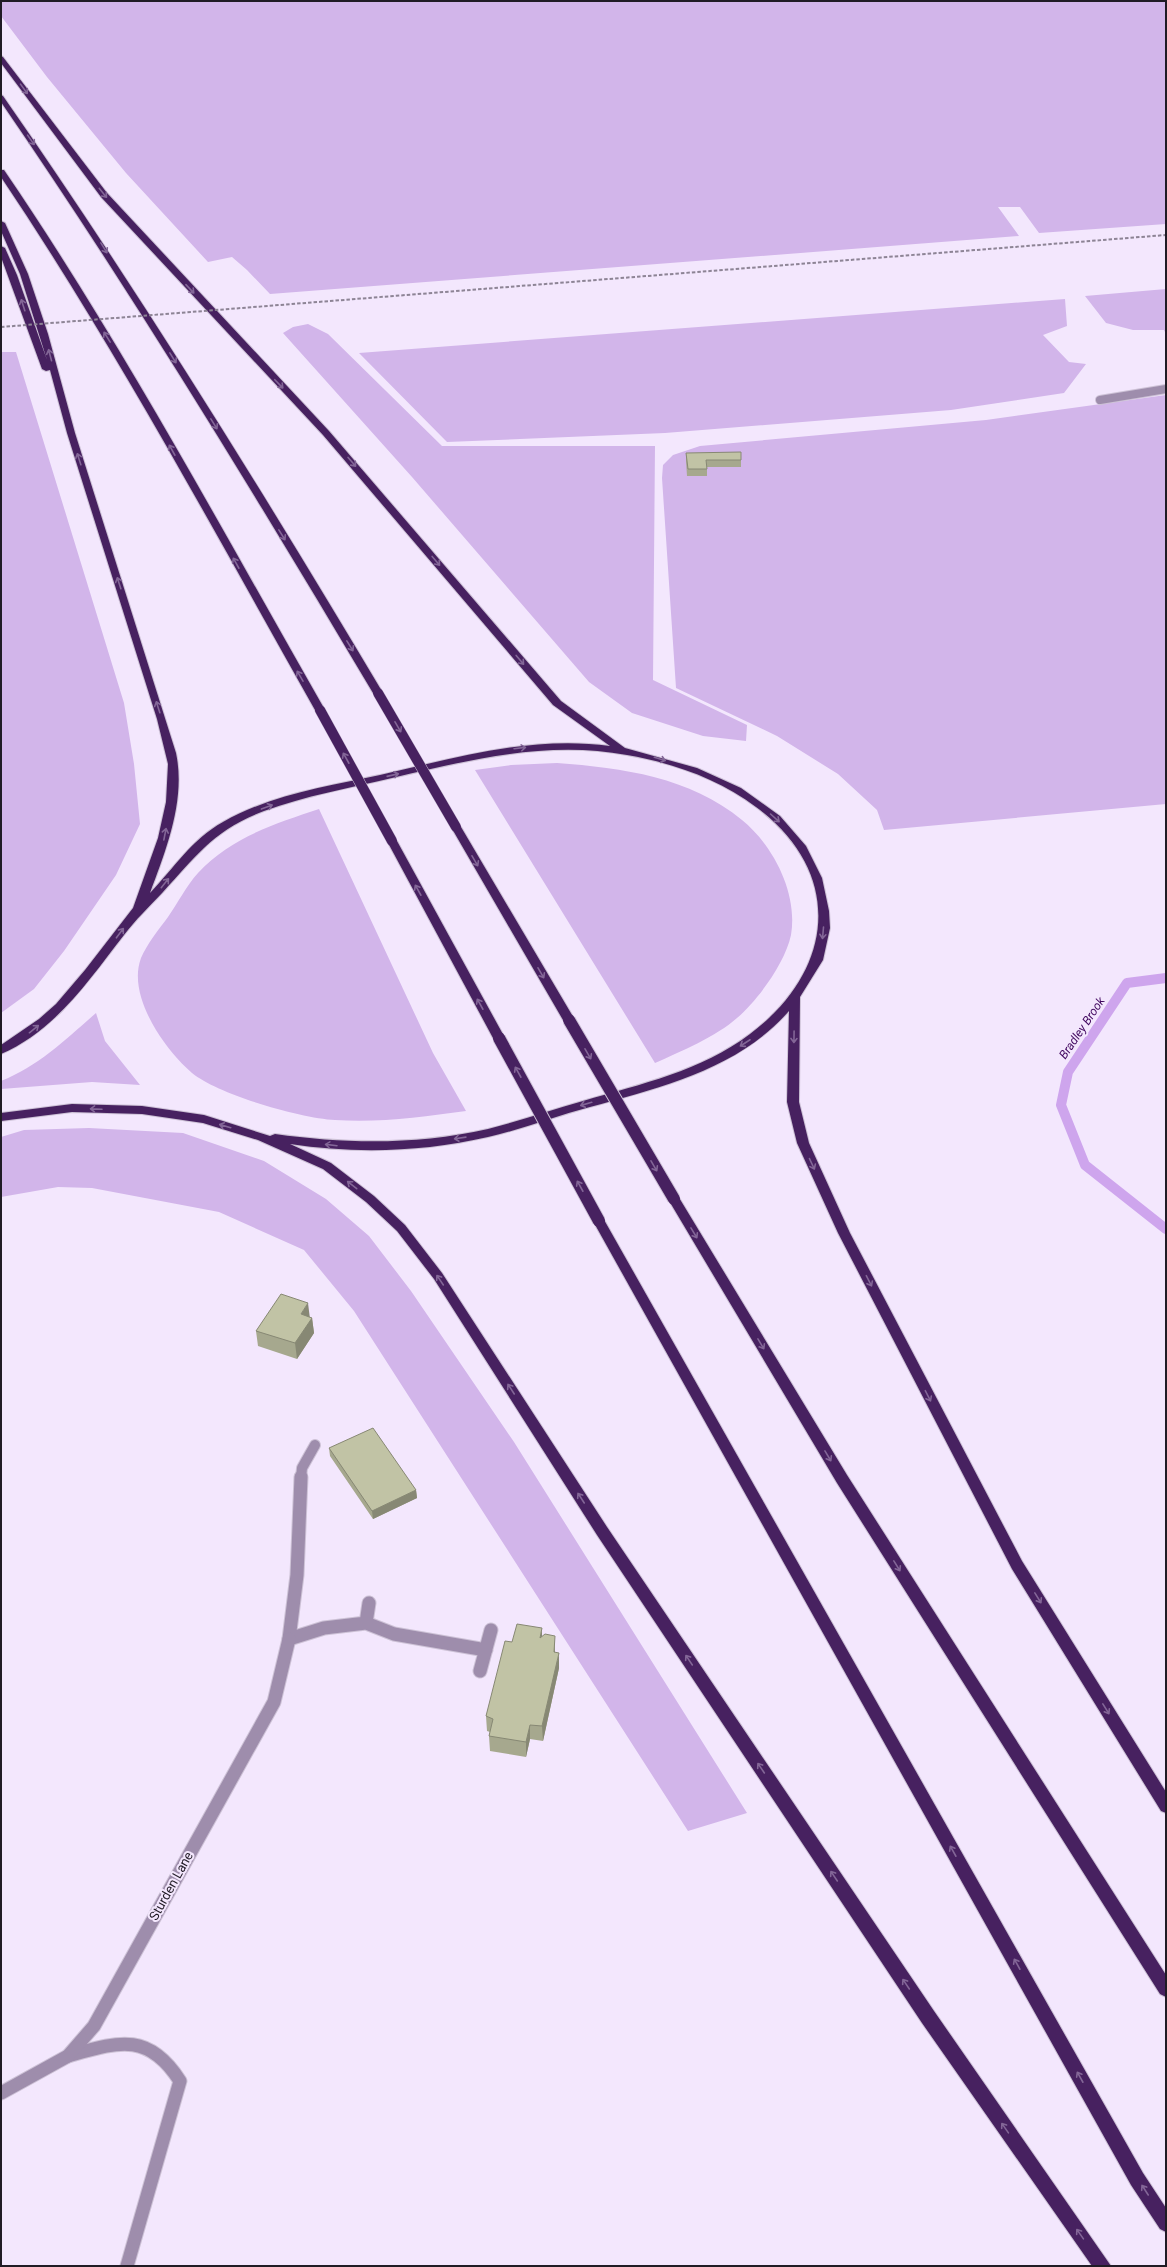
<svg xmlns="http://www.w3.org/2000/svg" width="1167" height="2267" font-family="Roboto,sans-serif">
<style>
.green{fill:#d2b5ea}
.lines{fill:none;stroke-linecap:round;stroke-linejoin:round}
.stream{stroke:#cea5ed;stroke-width:10}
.service-far1-casing{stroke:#cdc2d6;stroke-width:12}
.service-casing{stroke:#cdc2d6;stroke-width:15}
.minor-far1-casing{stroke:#cdc2d6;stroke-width:10}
.minor-casing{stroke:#cdc2d6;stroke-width:15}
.motorway-casing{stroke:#cdc2d6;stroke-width:2}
.service-far1{stroke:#9e8dac;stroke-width:10}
.service{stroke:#9e8dac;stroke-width:13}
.minor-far1{stroke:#9e8dac;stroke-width:8}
.minor{stroke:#9e8dac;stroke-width:13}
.motorway{fill:#472160;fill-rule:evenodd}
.rail{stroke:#8d8495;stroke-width:2;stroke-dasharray:3.5 2;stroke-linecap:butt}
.motorway-bridge-far1-casing{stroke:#cdc2d6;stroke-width:11;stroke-linecap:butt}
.motorway-bridge-casing{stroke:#cdc2d6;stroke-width:14;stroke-linecap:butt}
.motorway-bridge-far1{stroke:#472160;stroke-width:10}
.motorway-bridge{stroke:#472160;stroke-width:12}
.wall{fill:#a6a88e}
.shaded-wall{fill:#878874}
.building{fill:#c1c3a5;stroke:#878874}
.oneway{stroke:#836697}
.labels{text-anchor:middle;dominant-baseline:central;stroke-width:4;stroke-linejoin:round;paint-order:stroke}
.water-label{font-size:12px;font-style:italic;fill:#41075f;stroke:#f3e7fd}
.near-street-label{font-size:13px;fill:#201b25;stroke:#f3e7fd}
</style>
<rect width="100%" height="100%" fill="#f3e7fd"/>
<path class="green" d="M1,1H1166V224L1039,233L1020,207H998L1019,236L270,294L247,270L232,257L208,262L126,173L47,77L1,16Z
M1166,289V334L1164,330H1133L1106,323L1085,296Z
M1065,299L1067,326L1043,335L1069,362L1086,364L1064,393L951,410L665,433L447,442L359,353Z
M308,324L328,334L442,446H655L653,680L747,725L746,741L703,736L632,713L589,682L412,477L283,333L293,327Z
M1,352H16L124,703L134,764L140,824L116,875L64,951L34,989L1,1013Z
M1166,395V804L884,830L877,810L838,774L777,736L676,688L662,478L663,465L673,455L700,446L986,420Z
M557,763C623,768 690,777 742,820C774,846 798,894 791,935C785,963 758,1000 737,1018C717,1036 680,1052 655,1063L475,770L511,765Z
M319,809L433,1053L466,1111C422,1117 379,1123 335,1120C300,1118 219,1095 192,1073C178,1061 166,1046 156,1030C144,1010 132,982 141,958C147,944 159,929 168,917C178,903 186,886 198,873C230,838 274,824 319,809Z
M96,1013L105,1041L140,1085L92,1082L1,1089V1081C39,1066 66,1039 96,1013Z
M89,1128L183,1133L264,1161L326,1199L369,1236L411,1291L514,1442L747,1813L688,1831L354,1311L304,1250L219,1212L92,1188L58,1187L1,1197V1137L24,1130Z"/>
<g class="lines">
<path class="stream" d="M1166,978L1127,983L1068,1072L1061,1105L1085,1165L1166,1229"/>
<defs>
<path id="service-far1" d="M301,1478L302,1468L315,1445"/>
<path id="service" d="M301,1477L297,1575L289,1639L324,1628L366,1623L394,1634L486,1650
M366,1623L369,1603
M480,1671L491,1630
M68,2056C118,2042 148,2031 180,2081L127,2266"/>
<path id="minor-far1" d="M1100,400L1166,389"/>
<path id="minor" d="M1,2093L68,2056L94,2026L274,1702L289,1639"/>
<path id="motorway" d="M1,56L3,57L107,193L329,431L561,701L625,748L697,768L741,788L780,816L806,846L822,878L829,911L830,928L823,960L800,997L799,1102L809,1143L850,1233L1022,1561L1166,1792V1813L1161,1811L1012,1569L838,1233L797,1143L787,1102L789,1011C738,1069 662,1087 590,1107C556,1116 523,1129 488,1137C423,1152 356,1154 290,1144L331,1163L374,1196L405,1225L442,1273L607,1527L934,2011L1111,2266H1092L922,2023L597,1535L434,1279L397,1231L366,1202L323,1169L258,1140L203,1123L142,1114L72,1112L1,1121V1113L72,1104L142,1106L204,1115L270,1136L275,1134C347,1144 417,1145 488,1129C520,1121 551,1110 583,1101C641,1084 701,1071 750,1034C835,970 845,873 756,807C719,779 673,763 627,755C547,740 469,760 392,778C349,788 305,796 264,811C214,830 197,855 163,892C149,907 136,919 124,935C89,980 55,1031 1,1054V1045L39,1019L56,1004L85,970L133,908L158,838L166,802L168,764L157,719L67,433L50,370L46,371L42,369L1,257V246L5,248L17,275L47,360L20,274L1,231V221L5,223L28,274L48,334L75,433L176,753C186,800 166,850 150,893C174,868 192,839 223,822C270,795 328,786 380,775C455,758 532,735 610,746L553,705L323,435L101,197L1,63Z
M1,95L3,96C138,290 262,490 383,693L381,695L378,696L373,693C254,493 133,294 1,102Z
M1,170H4C122,343 221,528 325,710L324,712H316L315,710C214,531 116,348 1,177Z
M456,824L461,827L575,1020L573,1023L569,1024L563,1020L451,827Z
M392,838L397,841L505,1038L503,1041H495L493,1038L387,841Z
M674,1195L678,1196L847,1475L1166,1975V1997L1160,1994L837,1483L668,1199Z
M599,1216L603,1218L1143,2173L1166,2208V2232L1160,2229L1131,2185L593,1221L595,1218Z"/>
</defs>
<use href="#service-far1" class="service-far1-casing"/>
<use href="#service" class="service-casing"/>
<use href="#minor-far1" class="minor-far1-casing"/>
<use href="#minor" class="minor-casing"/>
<use href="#motorway" class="motorway-casing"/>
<use href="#service-far1" class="service-far1"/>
<use href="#service" class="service"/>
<use href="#minor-far1" class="minor-far1"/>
<use href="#minor" class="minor"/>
<use href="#motorway" class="motorway"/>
<path class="rail" d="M1,327L1166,235"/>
<defs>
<path id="motorway-bridge-far1" d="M378,693L456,827
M320,710L392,841"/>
<path id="motorway-bridge" d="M569,1020L674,1199
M499,1038L599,1221"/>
</defs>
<use href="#motorway-bridge-far1" class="motorway-bridge-far1-casing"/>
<use href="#motorway-bridge" class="motorway-bridge-casing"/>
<use href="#motorway-bridge-far1" class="motorway-bridge-far1"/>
<use href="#motorway-bridge" class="motorway-bridge"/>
</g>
<path class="wall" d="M686,453L741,460V467H707V476H687L686,460Z
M310,1317L312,1318L314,1333L297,1359L258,1346L256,1331Z
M329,1448L416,1490L417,1498L373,1519L330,1456Z
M542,1636L555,1652L559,1668L543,1741L530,1739L526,1757L490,1751L489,1736L490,1732L487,1731L486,1716L512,1642Z"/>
<path class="shaded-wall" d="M308,1303L310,1319L301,1314Z
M312,1318L314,1333L297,1359L295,1343Z
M416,1490L417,1498L373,1519L372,1511Z
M542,1628V1642L540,1638Z
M555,1636V1651L554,1667V1652Z
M559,1653V1668L543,1741L542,1726Z
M530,1725V1739L526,1757V1742Z"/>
<path class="building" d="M741,452V460H706L707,469H688L686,453Z
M281,1294L308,1303L301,1314L312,1318L295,1343L256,1331Z
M373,1428L416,1490L372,1511L329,1448Z
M517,1624L542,1628L540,1638L545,1634L555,1636L554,1652L559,1653L542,1726L530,1725L526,1742L489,1736L493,1719L486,1716L505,1641L512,1642Z"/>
<defs><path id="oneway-shaft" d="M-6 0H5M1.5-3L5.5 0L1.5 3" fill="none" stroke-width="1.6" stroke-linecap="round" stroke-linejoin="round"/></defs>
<g class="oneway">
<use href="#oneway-shaft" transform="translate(24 89) rotate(54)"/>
<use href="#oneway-shaft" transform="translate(31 140) rotate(55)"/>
<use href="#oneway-shaft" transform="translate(103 193) rotate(51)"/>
<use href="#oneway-shaft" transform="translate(104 248) rotate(58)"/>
<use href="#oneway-shaft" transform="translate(190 289) rotate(47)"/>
<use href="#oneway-shaft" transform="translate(23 305) rotate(-108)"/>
<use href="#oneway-shaft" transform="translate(107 337) rotate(-122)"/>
<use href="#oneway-shaft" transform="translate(50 355) rotate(-105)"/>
<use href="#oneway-shaft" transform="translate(173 358) rotate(58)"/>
<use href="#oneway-shaft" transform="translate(279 384) rotate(46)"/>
<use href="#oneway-shaft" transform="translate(214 424) rotate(58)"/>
<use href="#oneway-shaft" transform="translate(172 450) rotate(-119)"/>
<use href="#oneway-shaft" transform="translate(79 459) rotate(-108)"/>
<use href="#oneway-shaft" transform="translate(352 462) rotate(49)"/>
<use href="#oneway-shaft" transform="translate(282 535) rotate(58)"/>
<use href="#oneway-shaft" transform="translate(436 561) rotate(50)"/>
<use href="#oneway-shaft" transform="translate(236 563) rotate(-119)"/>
<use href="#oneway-shaft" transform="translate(119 583) rotate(-108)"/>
<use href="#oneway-shaft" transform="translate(350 646) rotate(58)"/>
<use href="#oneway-shaft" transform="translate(520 660) rotate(50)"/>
<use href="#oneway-shaft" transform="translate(300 676) rotate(-120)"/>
<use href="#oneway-shaft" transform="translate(158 707) rotate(-108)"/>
<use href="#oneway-shaft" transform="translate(398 727) rotate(60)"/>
<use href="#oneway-shaft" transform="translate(520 748) rotate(-7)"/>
<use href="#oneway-shaft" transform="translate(346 758) rotate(-119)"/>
<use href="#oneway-shaft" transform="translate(660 759) rotate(17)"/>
<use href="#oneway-shaft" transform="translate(393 775) rotate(-13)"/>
<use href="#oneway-shaft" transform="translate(267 807) rotate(-20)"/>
<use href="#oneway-shaft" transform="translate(775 818) rotate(42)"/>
<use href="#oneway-shaft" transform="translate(165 834) rotate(-79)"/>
<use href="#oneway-shaft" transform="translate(475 861) rotate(60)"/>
<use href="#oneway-shaft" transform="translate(165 883) rotate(-51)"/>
<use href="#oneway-shaft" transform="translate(418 890) rotate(-119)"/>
<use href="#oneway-shaft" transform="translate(120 933) rotate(-53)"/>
<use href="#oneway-shaft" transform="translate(823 933) rotate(95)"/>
<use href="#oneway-shaft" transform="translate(541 973) rotate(60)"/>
<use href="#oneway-shaft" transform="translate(480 1004) rotate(-119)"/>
<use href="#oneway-shaft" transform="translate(34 1029) rotate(-39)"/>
<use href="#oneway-shaft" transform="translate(794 1037) rotate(91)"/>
<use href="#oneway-shaft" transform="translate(745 1043) rotate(147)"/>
<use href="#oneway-shaft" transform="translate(588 1054) rotate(60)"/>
<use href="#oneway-shaft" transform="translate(518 1072) rotate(-119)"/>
<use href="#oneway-shaft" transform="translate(586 1104) rotate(164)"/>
<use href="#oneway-shaft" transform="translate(96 1109) rotate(-178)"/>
<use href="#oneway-shaft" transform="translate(225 1126) rotate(-164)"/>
<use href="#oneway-shaft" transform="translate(460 1138) rotate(172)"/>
<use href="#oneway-shaft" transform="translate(331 1145) rotate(-173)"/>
<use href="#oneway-shaft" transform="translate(812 1164) rotate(65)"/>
<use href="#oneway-shaft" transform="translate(654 1166) rotate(60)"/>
<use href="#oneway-shaft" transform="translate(352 1185) rotate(-142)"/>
<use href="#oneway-shaft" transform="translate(580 1186) rotate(-119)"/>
<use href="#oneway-shaft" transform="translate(694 1233) rotate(59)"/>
<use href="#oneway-shaft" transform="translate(440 1280) rotate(-124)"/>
<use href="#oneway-shaft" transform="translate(869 1281) rotate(63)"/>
<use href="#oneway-shaft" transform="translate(761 1344) rotate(59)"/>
<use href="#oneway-shaft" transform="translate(511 1389) rotate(-123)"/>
<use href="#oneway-shaft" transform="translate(928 1396) rotate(63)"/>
<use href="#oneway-shaft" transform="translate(828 1456) rotate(59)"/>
<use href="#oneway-shaft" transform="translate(581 1498) rotate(-123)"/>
<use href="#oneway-shaft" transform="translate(897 1566) rotate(58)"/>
<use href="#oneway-shaft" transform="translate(1038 1598) rotate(58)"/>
<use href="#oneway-shaft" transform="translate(689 1660) rotate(-124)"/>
<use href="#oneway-shaft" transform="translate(1106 1709) rotate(58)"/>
<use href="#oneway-shaft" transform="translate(761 1768) rotate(-124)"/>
<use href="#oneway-shaft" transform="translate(953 1851) rotate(-119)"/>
<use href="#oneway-shaft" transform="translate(834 1876) rotate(-124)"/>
<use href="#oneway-shaft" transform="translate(1017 1964) rotate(-119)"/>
<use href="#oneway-shaft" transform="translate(906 1984) rotate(-124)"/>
<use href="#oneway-shaft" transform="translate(1080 2077) rotate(-119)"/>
<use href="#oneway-shaft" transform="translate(1005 2128) rotate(-125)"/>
<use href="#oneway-shaft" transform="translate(1145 2190) rotate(-123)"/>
<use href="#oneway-shaft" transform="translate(1080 2234) rotate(-125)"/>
</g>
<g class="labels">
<g class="water-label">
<text transform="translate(1082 1028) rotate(-56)">Bradley Brook</text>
</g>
<g class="near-street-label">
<text transform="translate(171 1886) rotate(-61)">Sturden Lane</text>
</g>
</g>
<rect width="1167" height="2267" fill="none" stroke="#201b25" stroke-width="4"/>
</svg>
